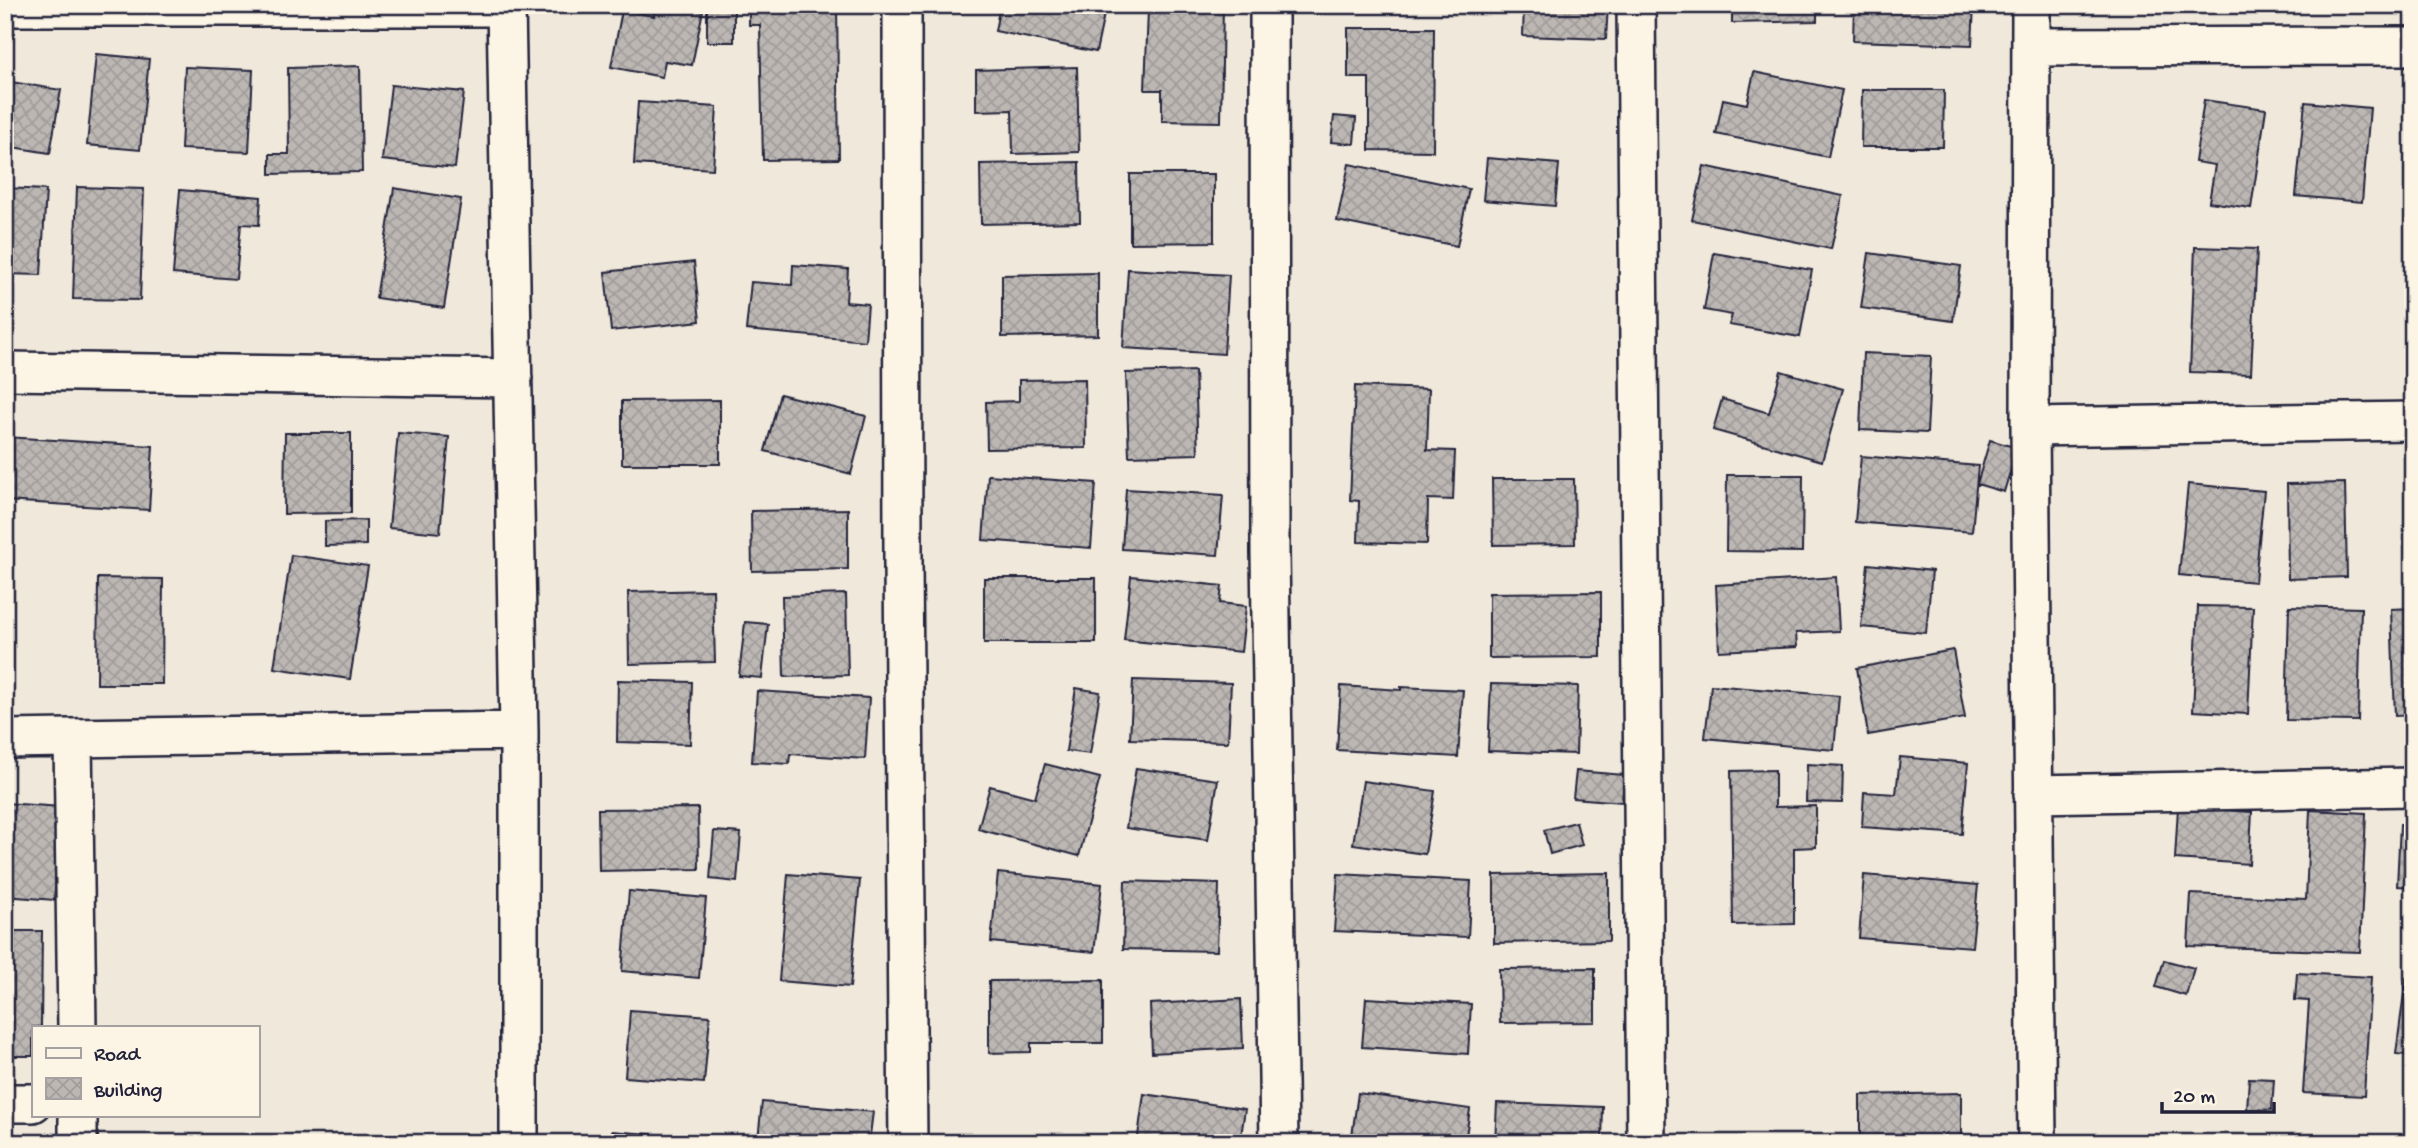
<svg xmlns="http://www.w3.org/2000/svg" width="2418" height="1148" font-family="'Gochi Hand',sans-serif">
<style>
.building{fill:url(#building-cross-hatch);stroke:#22223b;stroke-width:2}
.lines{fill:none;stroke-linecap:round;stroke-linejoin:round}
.street-casing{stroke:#22223b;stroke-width:42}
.street{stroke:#fcf5e5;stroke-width:37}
</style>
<defs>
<pattern id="building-cross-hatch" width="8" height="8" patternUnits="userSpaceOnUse" patternTransform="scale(1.75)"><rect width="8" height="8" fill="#bcb7b3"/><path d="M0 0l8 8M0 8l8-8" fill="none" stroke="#a19d9b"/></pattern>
</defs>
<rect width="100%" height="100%" fill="#efe8db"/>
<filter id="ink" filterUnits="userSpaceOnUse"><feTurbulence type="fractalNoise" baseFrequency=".0143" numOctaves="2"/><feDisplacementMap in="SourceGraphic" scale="14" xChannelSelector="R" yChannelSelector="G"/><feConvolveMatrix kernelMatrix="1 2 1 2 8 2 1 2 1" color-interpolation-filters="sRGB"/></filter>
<g filter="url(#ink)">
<path class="building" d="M656,5H704L692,65L665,61L662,77L611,67L622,10L654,16Z
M749,5H837L839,159L763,160L760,25H749Z
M1000,5H1106L1096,52L995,31Z
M1141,5H1223L1221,122L1162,121V90H1145L1148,9H1140Z
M1524,5H1608L1606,39L1523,36Z
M1732,5H1817V21L1732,23Z
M1854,5H1974L1972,45L1853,41Z
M707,7H734V42H707Z
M1348,28H1434L1433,151L1369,150V78H1348Z
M96,54L149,59L140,150L87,145Z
M360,66L362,172L270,174V154H289L288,68Z
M185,67L253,70L249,152L181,149Z
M1077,67L1079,152L1013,154L1012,110L976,111V70Z
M1754,72L1842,90L1828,157L1716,134L1723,99L1747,104Z
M5,81L61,90L50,153L5,146Z
M391,85L464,92L455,168L382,160Z
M1862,90H1944L1943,147H1861Z
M2204,100L2266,109L2251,208L2209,202L2215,165L2195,162Z
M638,102L717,107L713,169L634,164Z
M2305,102L2370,108L2362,202L2296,196Z
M1334,116L1356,118L1354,144L1331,142Z
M1487,158L1559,164L1555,206L1483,200Z
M1079,162L1080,222L981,224L980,164Z
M1349,164L1469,189L1457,246L1337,221Z
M1704,166L1843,196L1831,249L1692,220Z
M1130,174H1214V242L1130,243Z
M77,187L144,189L140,300L73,299Z
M5,188L46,190L41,275L5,274Z
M394,188L461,199L444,308L376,298Z
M180,190L261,197L259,225L241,224L236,279L173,274Z
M2195,247L2257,249L2251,374L2190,372Z
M1714,253L1812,270L1800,337L1729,325L1732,315L1704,310Z
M1869,253L1961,266L1953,321L1861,308Z
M694,262L700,321L611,331L605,272Z
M793,265L848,269L846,302L868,304L865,341L746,330L751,282L792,285Z
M1128,269L1229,275L1224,354L1123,348Z
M1098,273V335L1002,337V275Z
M1863,353L1931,356L1927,433L1860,430Z
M1195,371L1198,454L1129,456L1126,373Z
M1781,371L1843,389L1822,461L1713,430L1722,399L1769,413Z
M1085,379L1086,448L987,449L986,402L1019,401V380Z
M1355,386L1429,389L1427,450L1455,451L1453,500L1428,499L1427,544L1358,542L1359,501L1350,500Z
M780,394L866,416L851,474L765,451Z
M720,400V464H622V401Z
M285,433H351V513L284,514Z
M398,433L449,437L440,533L389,528Z
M5,437L153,446L149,510L5,501Z
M1990,440L2017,448L2004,492L1977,484Z
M1861,456L1978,466L1972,532L1855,522Z
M988,475L1096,483L1091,548L983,540Z
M1727,475H1803L1802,552L1726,551Z
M1492,479H1574L1575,544L1493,545Z
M2345,483L2347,577L2288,579L2287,484Z
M2188,484L2264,491L2255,582L2179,575Z
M1126,489L1223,495L1218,555L1122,549Z
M848,509V569L752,571L751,511Z
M366,520V545L325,546V521Z
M291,555L368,566L350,679L274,668Z
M1868,564L1932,571L1926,633L1861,627Z
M1131,576L1222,586L1220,603L1246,606L1241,652L1124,640Z
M1836,577L1839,631L1796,633L1797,647L1719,651L1716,585Z
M98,578L163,579L162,684H97Z
M984,578H1096V643H984Z
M713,590L715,662L629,664L628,592Z
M1601,592V657L1489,658V593Z
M846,594L848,675L784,677L782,596Z
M2198,606L2253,607L2248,714L2193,711Z
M2289,606L2361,608L2358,721L2286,720Z
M2413,608V715L2395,716L2391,609Z
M745,622L768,624L762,678L739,676Z
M1953,650L1965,718L1868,735L1857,668Z
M618,680L692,682L690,744L617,742Z
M1133,680L1231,683L1228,742L1130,739Z
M1491,684L1578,686L1576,754L1488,751Z
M1711,685L1839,696L1834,750L1705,738Z
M1341,686L1401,690V687L1463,690L1458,757L1337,750Z
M1076,688L1100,692L1090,754L1066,751Z
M757,691L869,698L865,759L790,754L789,764L752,762Z
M1900,757L1968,763L1962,834L1862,827L1864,792L1896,794Z
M1045,764L1100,778L1079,856L978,829L990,786L1035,798Z
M1807,764L1843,766L1842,803L1806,802Z
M1136,768L1218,780L1208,840L1126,828Z
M1775,770V807L1816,806V847L1794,848V924L1733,925L1731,771Z
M1576,771L1624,775L1622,802L1573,798Z
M1363,781L1435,791L1425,854L1353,844Z
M5,803L61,807L54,900L5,896Z
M2178,807L2252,812L2249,864L2175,859Z
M698,808L699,869L599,871L598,809Z
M2310,810L2366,813L2360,952L2188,946L2191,894L2306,899Z
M1576,822L1582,845L1550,854L1544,830Z
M2400,824H2413V887L2397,886Z
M714,831L741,833L737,882L710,879Z
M998,873L1102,884L1094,952L991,942Z
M1609,873V941L1494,943V875Z
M788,874L860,880L850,987L779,981Z
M1338,874L1471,881L1468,937L1334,931Z
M1864,875L1978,885L1972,947L1859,938Z
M1125,881L1219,884L1217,951L1123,949Z
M629,891L706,898L699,978L622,971Z
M5,931H42L41,1027H33V1056H5Z
M2164,960L2194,968L2186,996L2156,987Z
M1595,968V1022L1500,1023L1499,969Z
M2297,973L2371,977L2364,1096L2303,1093L2309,1001L2295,1000Z
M2406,978L2413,979V1056L2396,1054Z
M1103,980V1043H1031V1052L989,1053V981Z
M1366,998L1471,1004L1468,1054L1362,1047Z
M1241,999L1243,1048L1152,1053L1150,1004Z
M630,1010L710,1016L704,1083L625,1077Z
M2249,1078L2274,1079L2272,1110L2247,1109Z
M1358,1093L1470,1109L1465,1143H1351Z
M1961,1093V1143H1860V1095Z
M1144,1094L1245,1109L1240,1143H1137Z
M762,1102L873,1112L869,1143H794L758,1139Z
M1497,1103L1603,1107L1602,1143H1495Z
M612,1131L719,1140V1143H611Z"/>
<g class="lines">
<defs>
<path id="street" d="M506,5L519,731V1143
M902,5L903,564L908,1143
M1269,5L1270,553L1279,1143
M1636,5L1646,1143
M2031,5L2030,427L2037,1143
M5,7H506
M2031,47L2413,46
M5,371L513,378
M2030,427L2413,421
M5,739L519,731
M73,739L77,1027
M2033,794L2413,787
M5,1103H33
M78,1115V1143"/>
</defs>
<use href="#street" class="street-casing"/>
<use href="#street" class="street"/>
</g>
</g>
<rect width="2418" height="1148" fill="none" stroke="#fcf5e5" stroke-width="28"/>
<rect x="14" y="14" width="2390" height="1120" fill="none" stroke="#22223b" stroke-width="2.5" filter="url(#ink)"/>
<rect x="32" y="1026" width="228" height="91" fill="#fcf5e5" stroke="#a5a1a1" stroke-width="2"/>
<rect x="46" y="1048" width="35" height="10" fill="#fcf5e5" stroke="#a5a1a1" stroke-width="2"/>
<text x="94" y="1060" font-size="21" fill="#22223b">Road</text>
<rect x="46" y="1078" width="35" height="21" fill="url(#building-cross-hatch)" stroke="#a5a1a1" stroke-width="2"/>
<text x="94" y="1096" font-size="21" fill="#22223b">Building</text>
<path d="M2162 1102v10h112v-10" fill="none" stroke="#22223b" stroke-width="3.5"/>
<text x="2173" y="1102" font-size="21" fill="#22223b" stroke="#fcf5e5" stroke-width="5" paint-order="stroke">20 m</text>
</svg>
